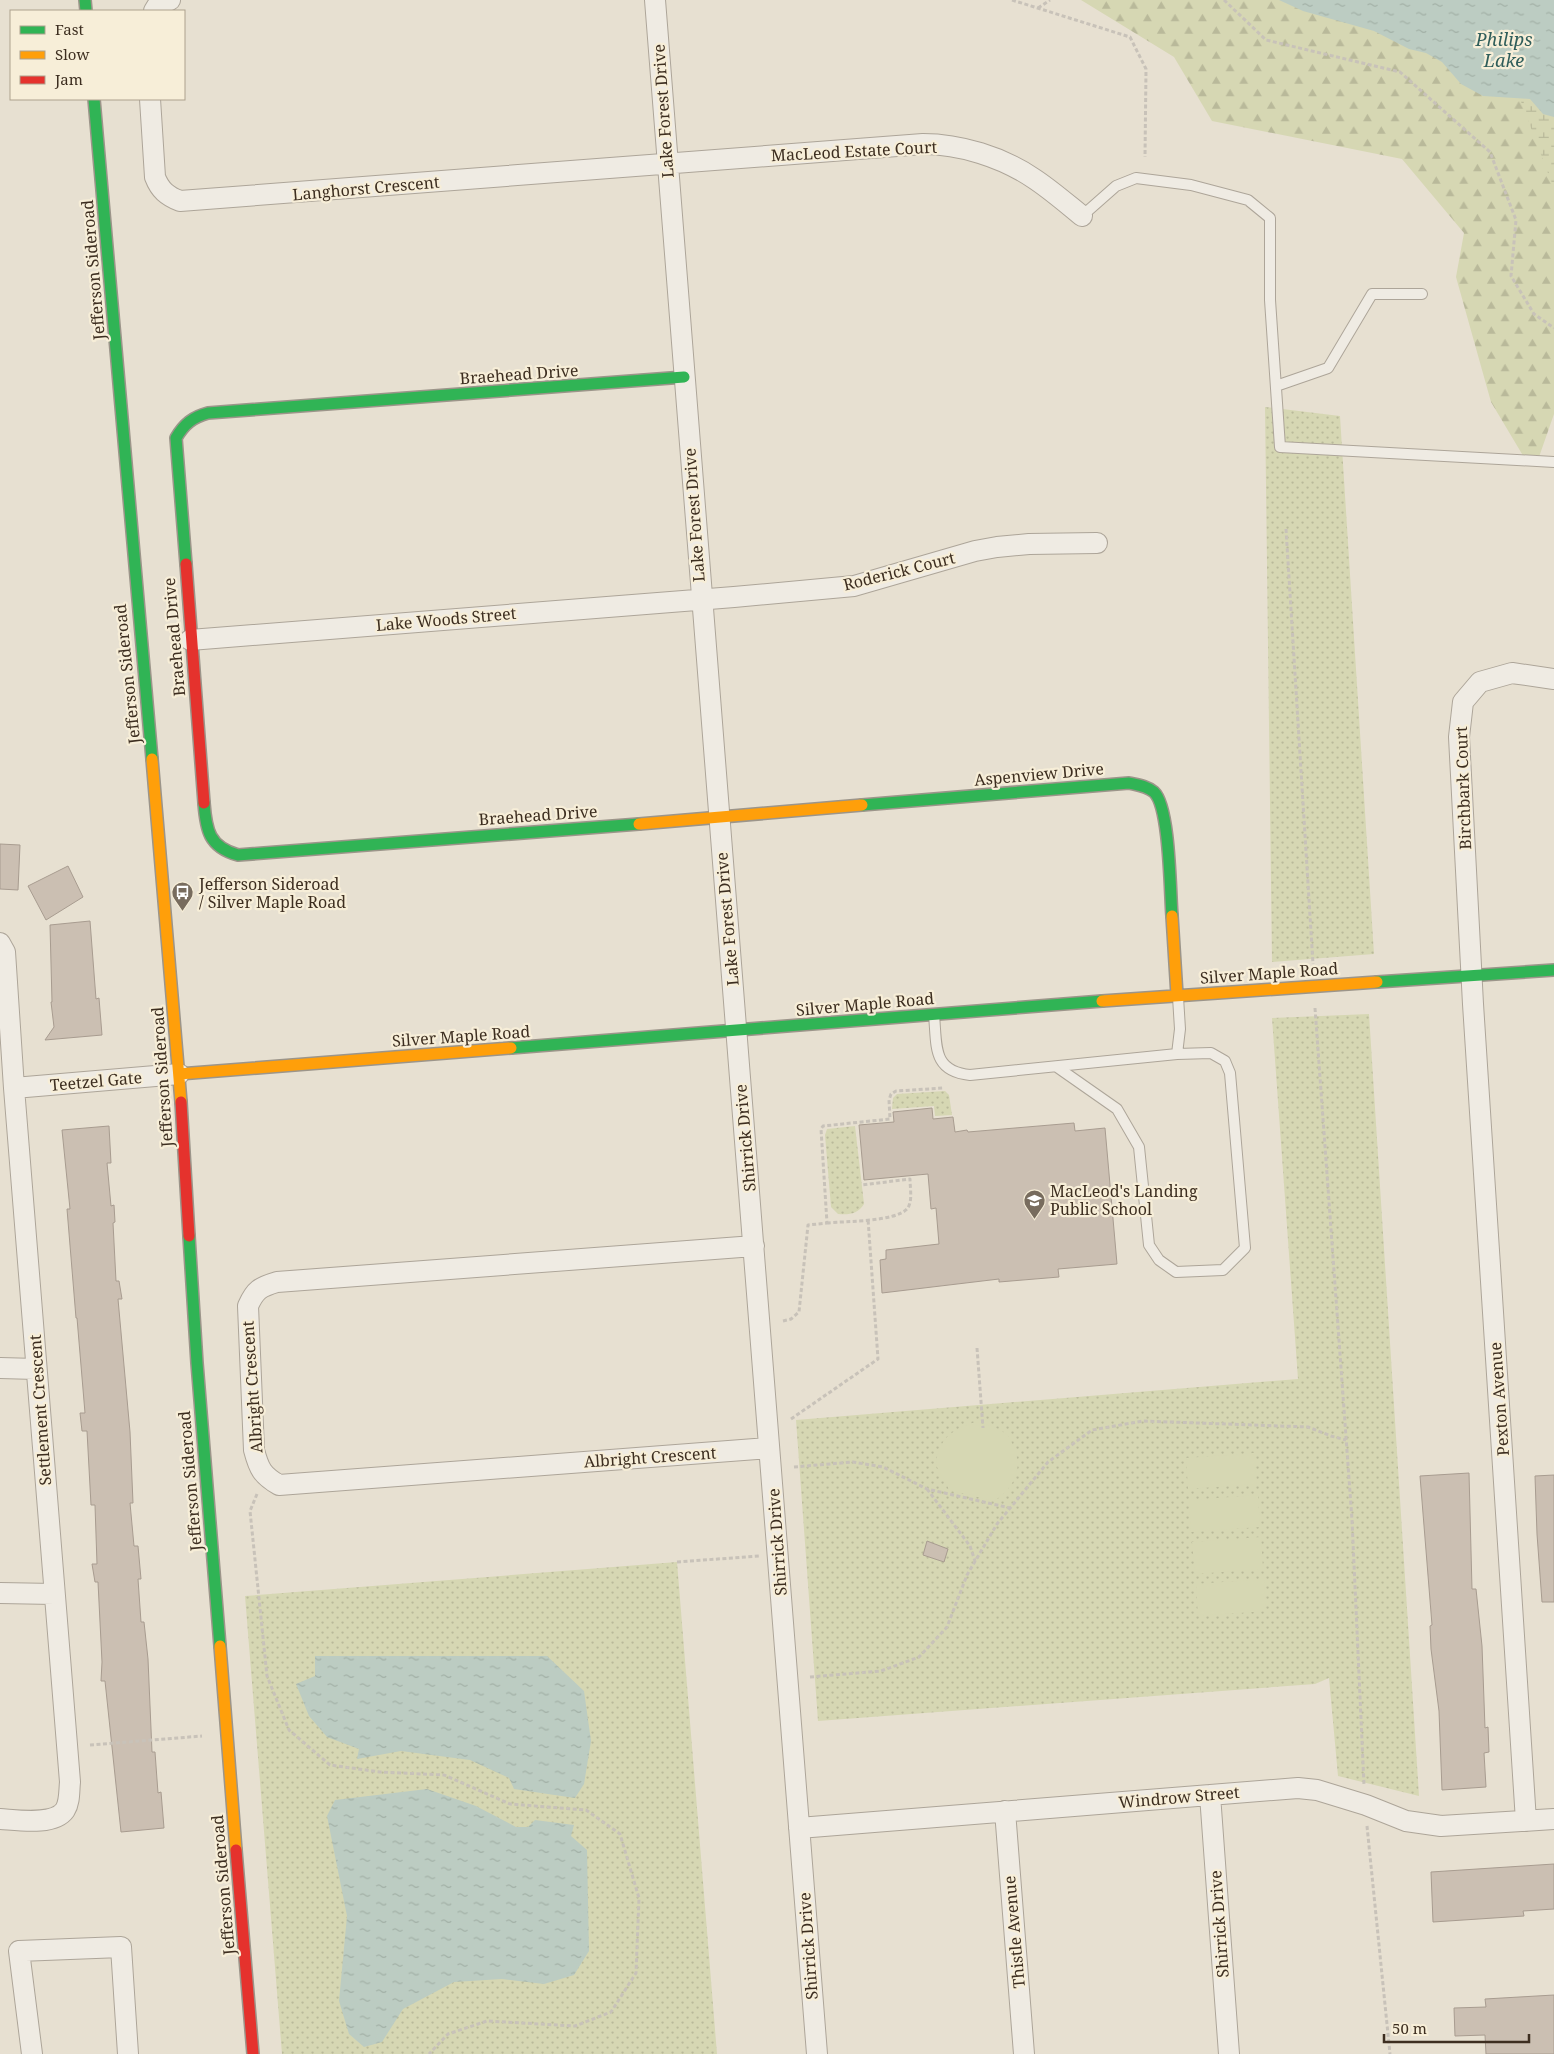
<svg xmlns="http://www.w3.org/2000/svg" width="1554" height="2054" font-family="'Noto Serif',serif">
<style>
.grass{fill:url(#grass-dots)}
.forest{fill:url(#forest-firs)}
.wetland{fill:url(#wetland-marsh)}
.pitch{fill:#d6d7b3}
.water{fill:url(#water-ripples)}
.building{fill:#cbbfb2;stroke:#a89c90}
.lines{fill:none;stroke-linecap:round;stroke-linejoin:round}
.lane-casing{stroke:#ada599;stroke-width:12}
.street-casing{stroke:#ada599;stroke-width:22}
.fast-casing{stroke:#9c958a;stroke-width:14}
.slow-casing{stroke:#9c958a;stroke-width:14}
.jam-casing{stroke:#9c958a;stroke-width:14}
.path{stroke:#c8c2b9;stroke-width:3;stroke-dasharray:4 2.5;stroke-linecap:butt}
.lane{stroke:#efebe3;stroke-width:10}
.street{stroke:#efebe3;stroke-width:20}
.fast{stroke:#30b455;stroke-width:11}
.slow{stroke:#ff9f0a;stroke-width:11}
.jam{stroke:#e5322d;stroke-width:11}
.labels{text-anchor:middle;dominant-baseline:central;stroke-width:4.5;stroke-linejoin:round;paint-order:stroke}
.street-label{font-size:16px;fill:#3d2e20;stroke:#f7eed8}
.poi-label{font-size:16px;fill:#3d2e20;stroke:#f7eed8;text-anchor:start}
.water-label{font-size:18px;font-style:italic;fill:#2f5d5a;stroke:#f7eed8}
</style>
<defs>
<pattern id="grass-dots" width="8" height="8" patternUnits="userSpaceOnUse" patternTransform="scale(1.25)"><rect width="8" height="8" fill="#d6d7b3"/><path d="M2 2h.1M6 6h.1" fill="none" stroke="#b9b99a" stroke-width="1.8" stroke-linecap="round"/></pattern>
<pattern id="forest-firs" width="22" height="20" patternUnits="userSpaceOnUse" patternTransform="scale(1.25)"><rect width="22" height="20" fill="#d6d7b3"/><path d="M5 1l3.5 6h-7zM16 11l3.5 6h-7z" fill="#b9b99a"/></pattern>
<pattern id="wetland-marsh" width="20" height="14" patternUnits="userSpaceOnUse" patternTransform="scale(1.25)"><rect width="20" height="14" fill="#d6d7b3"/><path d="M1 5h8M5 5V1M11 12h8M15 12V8" fill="none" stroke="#b9b99a"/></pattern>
<pattern id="water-ripples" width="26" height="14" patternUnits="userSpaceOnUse" patternTransform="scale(1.25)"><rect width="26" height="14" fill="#bcccc2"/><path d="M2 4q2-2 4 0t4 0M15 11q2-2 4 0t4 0" fill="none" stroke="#a2b0a6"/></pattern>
</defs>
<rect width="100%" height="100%" fill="#e7e0d1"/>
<path class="grass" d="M1265,407L1340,416L1374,954L1272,962Z
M1369,1014L1419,1796L1338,1776L1329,1678L1315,1684L818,1721L796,1420L1298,1379L1272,1018Z
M945,1091L949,1095L952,1115L935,1116L934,1106L892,1109L893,1098L897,1094Z
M855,1126L864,1204C858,1214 849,1215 838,1214L831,1207L825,1135L827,1129Z
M677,1562L717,2054H282L245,1596Z"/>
<path class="forest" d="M1081,0H1306L1554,103V414L1539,457L1525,459L1491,402L1456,277L1464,233L1402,159L1212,121L1174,57Z"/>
<path class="wetland" d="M1514,83L1554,103V189Z"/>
<path class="pitch" d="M975,1422C986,1424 999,1427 1007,1435C1010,1437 1011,1442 1013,1445C1024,1469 1014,1488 994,1501L949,1490C947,1483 941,1477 938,1469C935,1464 936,1459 938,1454C943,1435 957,1428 975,1422Z
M1254,1453L1257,1484L1188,1489L1186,1458Z
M1258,1495L1260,1527L1191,1532L1189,1500Z
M1261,1537L1263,1569L1195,1574L1192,1542Z
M1264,1579L1266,1611L1198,1616L1196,1584Z"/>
<path class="water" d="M1279,0H1554V117L1543,114L1530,99L1483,96L1461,84L1442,62L1426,53L1409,49L1374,31L1303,11Z
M315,1656H547L584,1691L591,1741L584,1784L575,1798L514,1789L509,1778L470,1760L401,1751L357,1759L359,1749L327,1737L309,1716L296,1684L315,1676Z
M427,1789L476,1806L516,1827H528L535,1820L574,1825L571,1836L587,1850L589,1951L574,1975L544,1984L502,1979L454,1982L403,2009L382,2042L364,2047L349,2034L339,2001L347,1916L327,1816L335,1800Z"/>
<path class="building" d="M0,844L20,845L18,890L0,889Z
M68,866L83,897L46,920L28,886Z
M90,921L96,999L99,998L102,1035L45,1040L54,1027L51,1002H52L50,925Z
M932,1108L933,1119L953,1117L955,1132L967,1130L968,1132L1074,1123L1075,1131L1105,1128L1117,1264L1058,1269L1059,1277L999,1282V1279L882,1293L880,1260L886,1259V1250L939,1244L936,1208L931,1209L928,1174L864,1180L859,1125L894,1122L893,1112Z
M109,1126L111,1163H107L111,1206L114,1205L115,1222L113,1223L116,1281H119L122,1299H118L130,1432L133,1503H130L134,1546H138L141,1579H138L141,1622H144L148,1659L152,1752H155L158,1793L161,1792L164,1828L121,1832L105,1681H101L102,1662L98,1582H95L92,1564H97L95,1505H91L87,1431H82L80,1413H85L77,1318H76L67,1209H70L62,1130Z
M1469,1473L1472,1589H1476L1482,1646L1485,1728L1488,1727L1489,1752L1484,1753L1486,1787L1442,1790L1439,1711L1431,1649L1430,1626L1432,1625L1420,1476Z
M1554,1475V1602H1542L1537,1534L1535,1476Z
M927,1541L948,1549L944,1562L923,1555Z
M1554,1864V1909L1523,1911L1524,1916L1433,1922L1431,1872Z
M1554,1995V2054H1486L1485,2035L1455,2036L1454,2008L1486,2007L1485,1999Z"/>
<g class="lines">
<defs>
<path id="lane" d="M1082,216L1116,186L1136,178L1191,185L1248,200L1270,218V300L1280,447L1554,462
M1276,386L1328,368L1372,294H1422
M934,1015C937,1046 932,1071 970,1075L1177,1054L1180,1029L1178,997
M1057,1067L1117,1109L1139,1147L1149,1245L1159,1260L1176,1272L1223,1270L1245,1248L1230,1073L1225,1061L1211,1053L1177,1054"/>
<path id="street" d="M655,0L817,2054
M154,11L157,6L170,0
M150,99L155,177C160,190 167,196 180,201L923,144C960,144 1002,157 1033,178C1050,189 1066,203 1082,216
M190,640L734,597L854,586L975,551L997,547L1029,544L1097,543
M0,943L5,952L14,1088L70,1782C69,1791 70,1802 65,1810C54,1826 17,1820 0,1819
M14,1088L179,1074
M754,1246L277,1282C260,1287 255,1290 248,1306L254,1450C259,1469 262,1475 279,1485L769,1448
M0,1368L36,1369
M0,1593L54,1594
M1210,1795L1229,2054
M1005,1811L1024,2054
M1526,1821L1473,1004L1459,737L1463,702L1480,682L1512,673L1554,679
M799,1828L1298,1788L1317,1790L1366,1805L1406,1821L1441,1826L1554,1819
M32,2054L19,1951L121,1947L128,2054"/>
<path id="fast" d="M85,0L86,11
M94,99L152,759
M186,564L176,438C184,424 193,417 208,413L684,377
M204,803C206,830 209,847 238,855L639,824
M862,805L1129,783C1138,785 1147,786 1154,792C1170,807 1170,892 1172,916
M1377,982L1554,970
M511,1048L1102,1001
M189,1236L197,1363L220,1646"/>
<path id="slow" d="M152,759L181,1102
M639,824L862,805
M1172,916L1177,995
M1102,1001L1377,982
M179,1074L511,1048
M220,1646L236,1850"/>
<path id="jam" d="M186,564L204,803
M181,1102L189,1236
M236,1850L253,2054"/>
</defs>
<use href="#lane" class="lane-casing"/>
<use href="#street" class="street-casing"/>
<use href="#fast" class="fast-casing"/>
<use href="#slow" class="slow-casing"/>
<use href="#jam" class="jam-casing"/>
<path class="path" d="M1012,0L1130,37L1146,69L1145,157
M1224,0L1266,40L1400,72L1490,152L1516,220L1511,276L1534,314L1554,328
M1038,8L1050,0
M1286,529L1313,964
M1315,1008L1352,1520L1364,1785
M827,1223C846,1221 894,1222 907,1209C913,1202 910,1188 910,1179L862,1185
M783,1321L791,1319L799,1312L808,1225L827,1223L821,1129L823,1126L890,1119L889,1100L891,1094L896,1091L944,1088
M977,1348L983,1428
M791,1419L878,1359L868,1219
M794,1467L853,1462L883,1467L927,1489L1010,1508
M927,1489L970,1546L975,1561
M257,1494L250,1511L267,1676L289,1730L330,1765L380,1772L444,1775L510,1804L586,1810L620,1834L639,1898L636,1973L611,2012L575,2026L487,2021L448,2034L429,2054
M677,1562L759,1556
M810,1677L881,1671L919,1657L947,1627L967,1575L997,1524L1048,1462L1092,1430L1143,1421L1308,1427L1331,1436L1346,1440
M90,1745L202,1736
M1367,1826L1390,2054"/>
<use href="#lane" class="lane"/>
<use href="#street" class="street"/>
<use href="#fast" class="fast"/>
<use href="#slow" class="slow"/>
<use href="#jam" class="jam"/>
</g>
<defs>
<symbol id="bus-pin" viewBox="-11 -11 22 30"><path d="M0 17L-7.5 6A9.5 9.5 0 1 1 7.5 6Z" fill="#786c5e" stroke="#f7eed8"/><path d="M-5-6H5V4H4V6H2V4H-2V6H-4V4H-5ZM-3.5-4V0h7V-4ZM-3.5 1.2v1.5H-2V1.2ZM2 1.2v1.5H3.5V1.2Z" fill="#fff"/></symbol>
<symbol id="school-pin" viewBox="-11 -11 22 30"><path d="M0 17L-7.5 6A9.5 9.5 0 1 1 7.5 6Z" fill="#786c5e" stroke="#f7eed8"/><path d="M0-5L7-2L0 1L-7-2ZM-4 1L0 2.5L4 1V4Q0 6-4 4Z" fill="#fff"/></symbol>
</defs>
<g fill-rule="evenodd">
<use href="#bus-pin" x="170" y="880" width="25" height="34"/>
<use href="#school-pin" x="1022" y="1188" width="25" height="34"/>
</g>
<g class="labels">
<g class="street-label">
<text transform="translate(663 111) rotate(-94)">Lake Forest Drive</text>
<text transform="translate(854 151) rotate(-3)">MacLeod Estate Court</text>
<text transform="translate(366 188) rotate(-5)">Langhorst Crescent</text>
<text transform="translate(93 270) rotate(-95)">Jefferson Sideroad</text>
<text transform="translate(519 374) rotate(-4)">Braehead Drive</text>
<text transform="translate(694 515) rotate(-94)">Lake Forest Drive</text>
<text transform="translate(899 571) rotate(-14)">Roderick Court</text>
<text transform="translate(446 619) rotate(-5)">Lake Woods Street</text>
<text transform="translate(174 637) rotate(-95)">Braehead Drive</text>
<text transform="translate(127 674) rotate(-96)">Jefferson Sideroad</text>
<text transform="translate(1039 774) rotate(-5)">Aspenview Drive</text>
<text transform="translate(1463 788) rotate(-92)">Birchbark Court</text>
<text transform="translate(538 815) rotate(-4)">Braehead Drive</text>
<text transform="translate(727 919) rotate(-95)">Lake Forest Drive</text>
<text transform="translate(1269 973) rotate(-4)">Silver Maple Road</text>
<text transform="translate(865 1004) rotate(-5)">Silver Maple Road</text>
<text transform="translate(461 1036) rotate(-4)">Silver Maple Road</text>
<text transform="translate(162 1077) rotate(-94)">Jefferson Sideroad</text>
<text transform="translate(96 1081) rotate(-5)">Teetzel Gate</text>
<text transform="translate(745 1138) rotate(-95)">Shirrick Drive</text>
<text transform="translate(252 1387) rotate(-94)">Albright Crescent</text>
<text transform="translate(1499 1399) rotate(-94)">Pexton Avenue</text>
<text transform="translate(40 1410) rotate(-94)">Settlement Crescent</text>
<text transform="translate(650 1457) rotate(-4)">Albright Crescent</text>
<text transform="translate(190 1481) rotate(-95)">Jefferson Sideroad</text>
<text transform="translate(777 1542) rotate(-94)">Shirrick Drive</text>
<text transform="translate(1179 1797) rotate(-5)">Windrow Street</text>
<text transform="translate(223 1885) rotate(-95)">Jefferson Sideroad</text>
<text transform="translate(1219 1924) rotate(-94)">Shirrick Drive</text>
<text transform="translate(1014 1932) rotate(-95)">Thistle Avenue</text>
<text transform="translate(808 1946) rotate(-94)">Shirrick Drive</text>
</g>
<g class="poi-label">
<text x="199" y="884">Jefferson Sideroad<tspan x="199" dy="18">/ Silver Maple Road</tspan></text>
<text x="1050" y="1191">MacLeod's Landing<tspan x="1050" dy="18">Public School</tspan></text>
</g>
<g class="water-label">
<text x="1504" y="39">Philips<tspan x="1504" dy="21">Lake</tspan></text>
</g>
</g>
<rect x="10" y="10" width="175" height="90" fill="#f7eed8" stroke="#ada18e"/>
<rect x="20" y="26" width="25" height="8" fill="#30b455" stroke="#ada18e"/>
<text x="55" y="35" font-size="15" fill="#3d2e20">Fast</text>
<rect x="20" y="51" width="25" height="8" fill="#ff9f0a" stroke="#ada18e"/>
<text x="55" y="60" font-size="15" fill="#3d2e20">Slow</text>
<rect x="20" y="76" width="25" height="8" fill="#e5322d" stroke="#ada18e"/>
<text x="55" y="85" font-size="15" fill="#3d2e20">Jam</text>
<path d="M1384 2034v8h145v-8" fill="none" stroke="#3d2e20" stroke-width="2.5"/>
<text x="1392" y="2034" font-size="15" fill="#3d2e20" stroke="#f7eed8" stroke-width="4" paint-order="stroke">50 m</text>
</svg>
